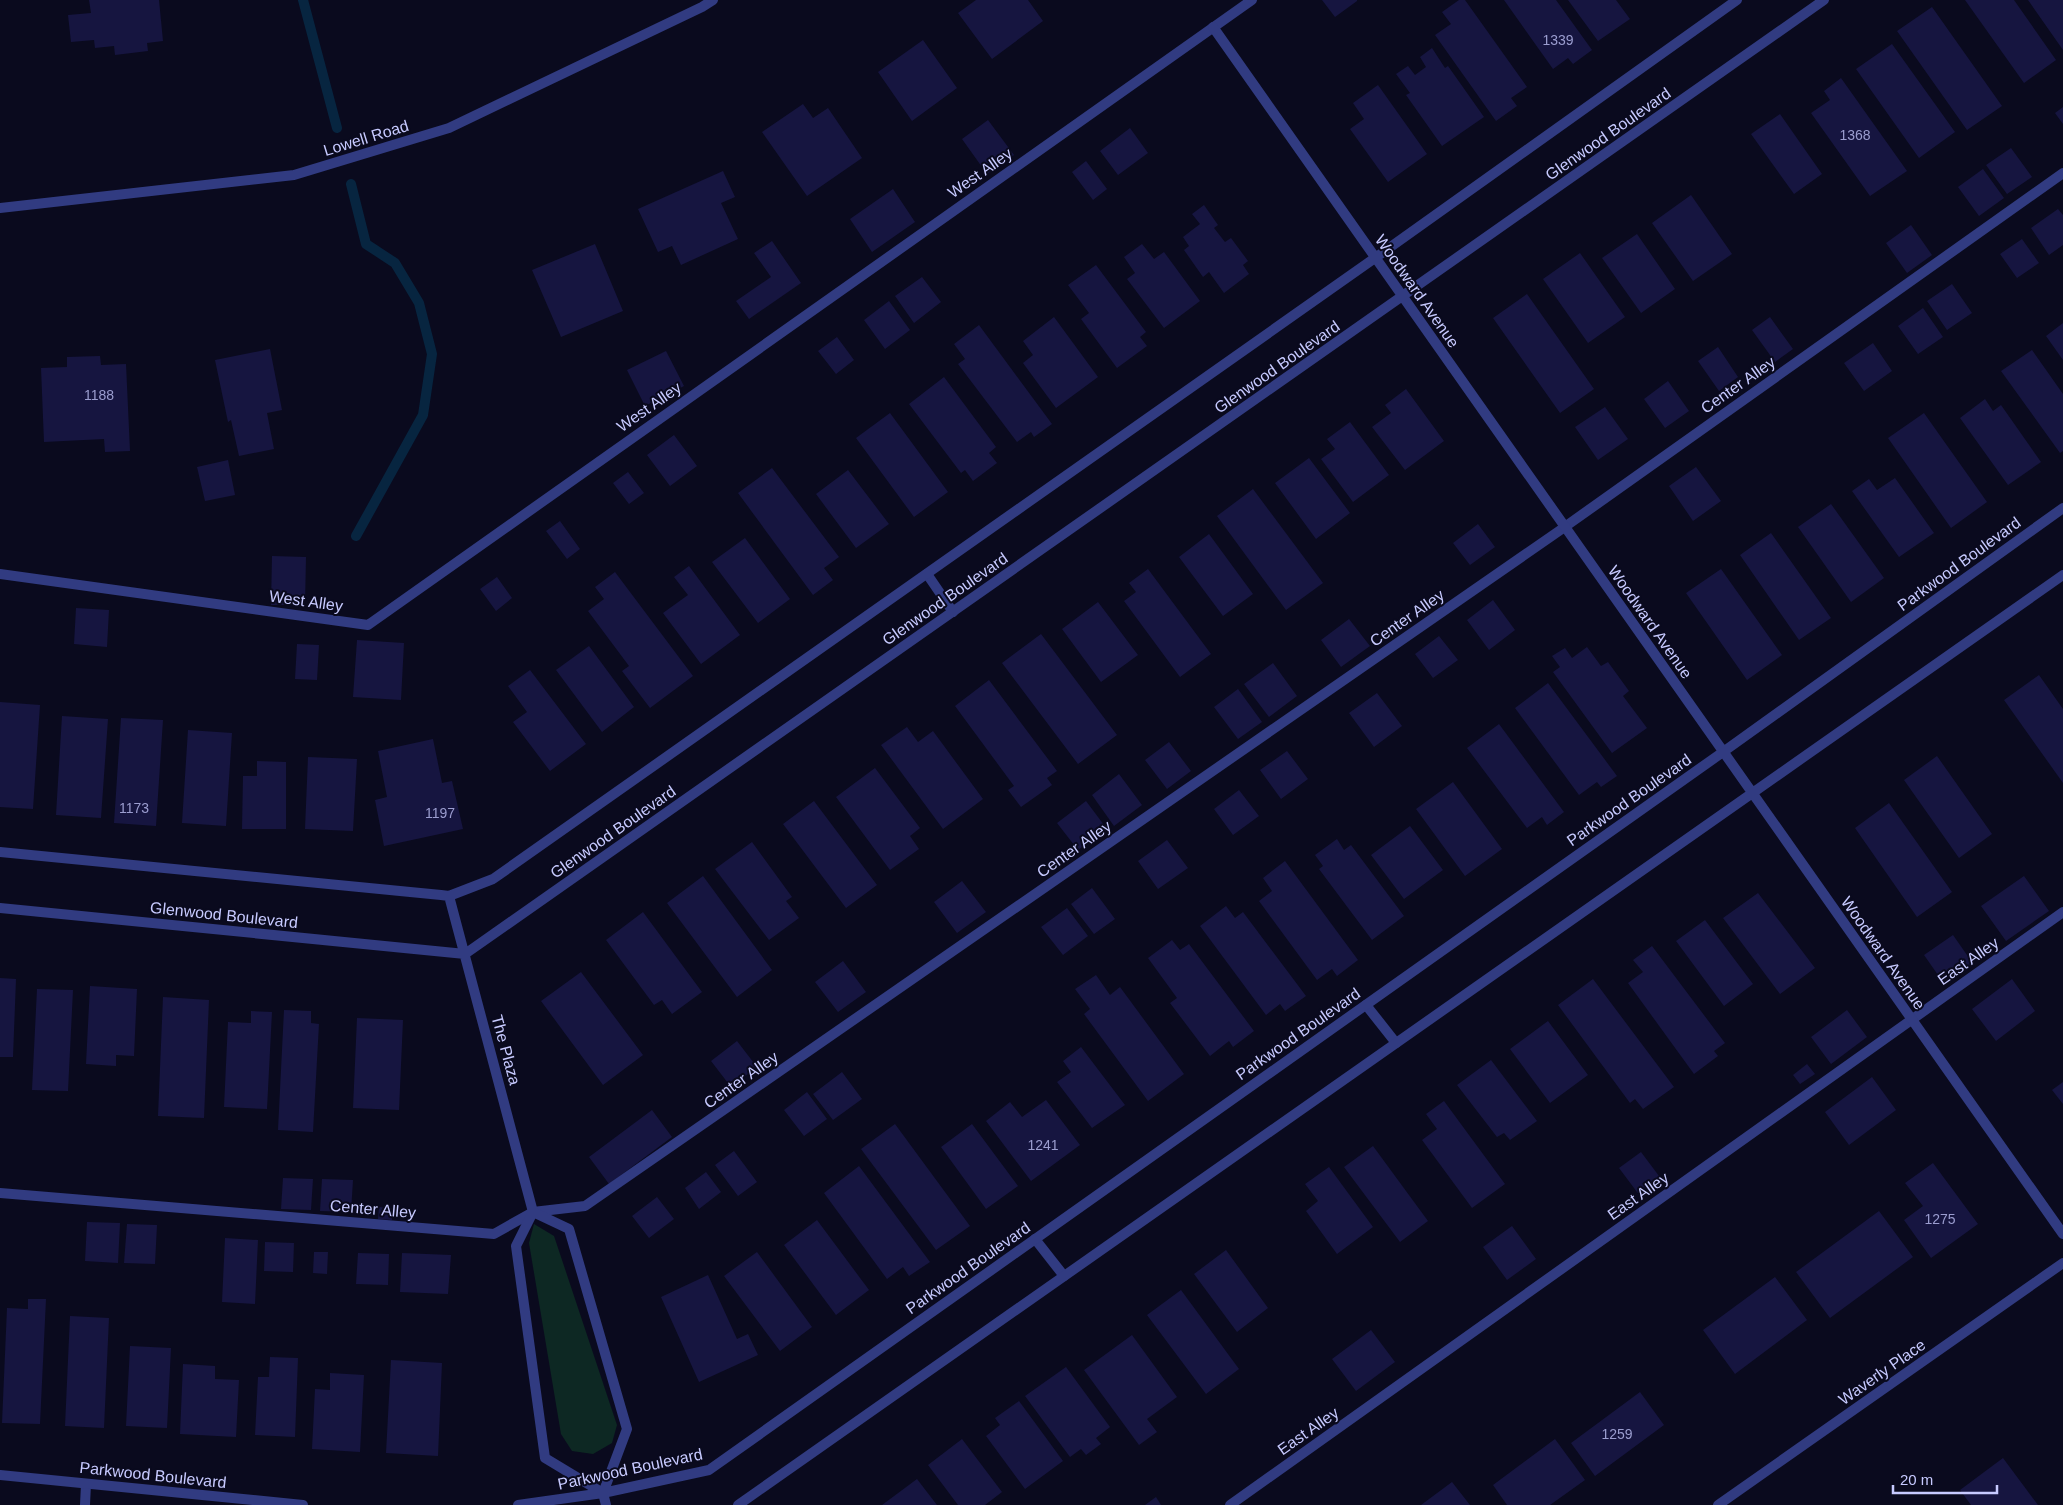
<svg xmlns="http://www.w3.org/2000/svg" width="2063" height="1505" font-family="Arial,sans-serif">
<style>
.green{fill:#0d2823}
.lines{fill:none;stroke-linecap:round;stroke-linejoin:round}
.stream{stroke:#072540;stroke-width:10}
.building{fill:#161540}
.lane{stroke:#313b81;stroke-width:10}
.street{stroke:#313b81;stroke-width:10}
.labels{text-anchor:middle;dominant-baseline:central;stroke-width:4;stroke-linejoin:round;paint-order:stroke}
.number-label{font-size:14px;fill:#9b9dcf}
.street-label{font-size:16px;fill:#c7caff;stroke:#0a0a1e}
</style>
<rect width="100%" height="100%" fill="#0a0a1e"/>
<path class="green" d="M534,1224L554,1236L617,1425L612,1443L593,1454L572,1451L561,1434L529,1243Z"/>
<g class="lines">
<path class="stream" d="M303,0L337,128
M351,184L366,244L395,263L419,303L432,354L423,415L356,536"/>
</g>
<path class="building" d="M89,0H159L163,41L147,43L148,51L115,55L114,46L95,48L94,40L71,42L68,15L91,13Z
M976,0H1028L1043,21L992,59L958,13Z
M1322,0H1357V1L1335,17Z
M1459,0H1465L1527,87L1511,98L1517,106L1496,121L1435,35L1451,24L1442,12Z
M1504,0H1556L1592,50L1573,64L1568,58L1553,69Z
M1568,0H1616L1630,19L1598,41Z
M1965,0H2014L2056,60L2024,83Z
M2028,0H2063V50Z
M1932,7L2002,106L1967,130L1897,31Z
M923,40L957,88L912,121L878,72Z
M1892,44L1955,132L1919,158L1856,69Z
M1432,48L1445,68L1448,66L1484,117L1442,146L1406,95L1410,93L1396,74L1408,66L1415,75L1426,67L1420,57Z
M1841,78L1907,171L1870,196L1811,113L1830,100L1824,91Z
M1378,85L1427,154L1388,182L1350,129L1364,119L1353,103Z
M803,104L813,118L828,108L862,158L807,196L762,132Z
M2063,107V124L2055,113Z
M1780,114L1822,174L1794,194L1751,134Z
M988,120L1014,155L987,174L962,139Z
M1130,128L1148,153L1118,175L1100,151Z
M2011,148L2032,177L2007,194L1986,165Z
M1086,161L1107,189L1093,200L1072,172Z
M1983,169L2004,198L1979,216L1958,187Z
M723,171L735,197L721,203L738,239L681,265L672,246L658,252L638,209Z
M893,189L915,222L872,252L850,219Z
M1691,195L1732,254L1693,281L1652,223Z
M1204,205L1218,225L1214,228L1225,242L1231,238L1248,261L1243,265L1249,274L1224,293L1209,272L1203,277L1184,250L1189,246L1183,237L1200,224L1192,214Z
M2058,209L2063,215V245L2049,255L2031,228Z
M1911,225L1932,255L1907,273L1886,243Z
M1637,234L1675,289L1641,313L1602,258Z
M2022,239L2039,263L2017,278L2000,254Z
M772,241L801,283L749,319L736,301L771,277L754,253Z
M595,244L623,311L561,337L532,270Z
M1142,244L1154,259L1164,252L1200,301L1164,328L1127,279L1135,273L1124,257Z
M1580,253L1625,317L1588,343L1543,279Z
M1096,265L1146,332L1140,337L1147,346L1117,368L1081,319L1089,313L1068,285Z
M922,277L941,302L914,323L895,296Z
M1952,284L1972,313L1947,330L1927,301Z
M1527,294L1594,389L1560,413L1493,318Z
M889,301L910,330L885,349L864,320Z
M1923,308L1943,337L1918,354L1898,326Z
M1054,317L1098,377L1056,408L1023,363L1033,355L1023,341Z
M1770,317L1793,349L1775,362L1752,330Z
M2063,323V360L2046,336Z
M979,325L1052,424L1034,437L1031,432L1017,442L958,364L965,359L954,344Z
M837,337L854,360L836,374L818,351Z
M1873,343L1892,371L1864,391L1844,363Z
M1718,347L1738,377L1719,391L1698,361Z
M270,349L282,410L267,413L274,449L239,456L231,420L228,422L215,360Z
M2032,350L2063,394V451L2060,453L2001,371Z
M666,351L684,386L645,406L627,370Z
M100,356L101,365L126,364L130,451L105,452L104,439L44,442L41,368L67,367V357Z
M944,377L996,447L989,453L997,463L973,481L965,470L961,473L909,404Z
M1668,381L1689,411L1665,428L1644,399Z
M1406,389L1444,441L1405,470L1372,427L1391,413L1385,405Z
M1985,399L1993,411L2001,405L2041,462L2008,485L1960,418Z
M1605,407L1628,439L1598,460L1575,427Z
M890,413L948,492L914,517L856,438Z
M1924,413L1987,502L1951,528L1888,438Z
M1350,422L1389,475L1353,502L1321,459L1335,449L1327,439Z
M674,435L697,466L670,486L647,455Z
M1309,458L1350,513L1316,539L1275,483Z
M228,460L235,495L205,501L197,467Z
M1696,467L1721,501L1693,521L1669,486Z
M772,468L839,557L824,568L833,580L813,595L738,493Z
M848,470L889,524L856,548L816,494Z
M628,472L644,493L629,504L613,483Z
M1895,478L1934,533L1899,557L1852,491L1869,479L1877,490Z
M1253,489L1323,583L1286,610L1217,516Z
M1831,504L1884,578L1851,602L1798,527Z
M560,521L580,549L567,559L546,531Z
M1478,524L1495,547L1470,565L1453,543Z
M1771,533L1831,618L1799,640L1740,555Z
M1209,534L1253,594L1223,616L1179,557Z
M745,538L790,599L758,623L712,562Z
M272,556L306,557L305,605H271Z
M689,566L740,635L701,664L663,613L688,595L674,577Z
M1148,569L1211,654L1180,677L1124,601L1136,592L1129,583Z
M1721,569L1782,655L1747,680L1686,593Z
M615,572L693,676L650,708L622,671L629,666L588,611L604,599L595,587Z
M497,577L512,598L496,611L480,589Z
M1493,600L1515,630L1489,650L1467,620Z
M1098,602L1138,655L1101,682L1062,629Z
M76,608L109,610L107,647L74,644Z
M1349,619L1370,646L1341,667L1321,640Z
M1041,634L1117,735L1078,764L1002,663Z
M1439,636L1458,660L1433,678L1415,654Z
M357,640L404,643L401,700L353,697Z
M297,644L319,645L317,680L295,679Z
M589,646L634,707L602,732L556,670Z
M1587,647L1601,666L1608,662L1629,691L1623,696L1647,728L1612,753L1553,672L1560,667L1552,656L1565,648L1572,658Z
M1273,663L1297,696L1269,717L1244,684Z
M530,670L586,744L550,771L513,722L527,712L508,686Z
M2039,675L2063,709V783L2004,700Z
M989,680L1057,771L1047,778L1052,785L1021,807L1008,790L1014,786L955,706Z
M1548,683L1617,776L1601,787L1597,782L1579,795L1515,708Z
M1238,689L1262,722L1238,739L1214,707Z
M1377,693L1402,726L1374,747L1349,713Z
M0,702L40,705L33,809L0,807Z
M62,716L108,719L101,818L56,815Z
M121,718L163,720L156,826L114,823Z
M1499,724L1564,812L1547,825L1542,817L1527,828L1467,748Z
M907,727L918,742L933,731L983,799L943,829L881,745Z
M188,730L232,733L226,826L182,823Z
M433,739L442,783L452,781L463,829L384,846L375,800L387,797L378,751Z
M1169,742L1191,771L1167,789L1145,760Z
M1287,751L1308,779L1281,799L1260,770Z
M1937,756L1992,834L1959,858L1904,780Z
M308,757L357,759L353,831L305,829Z
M257,761L286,762V829H242L243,776H257Z
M875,768L920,828L910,836L919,849L890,870L836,797Z
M1119,774L1142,805L1114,826L1092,795Z
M1453,782L1502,849L1465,876L1416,809Z
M1239,790L1259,816L1233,835L1214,809Z
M814,801L877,885L846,908L783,824Z
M1086,801L1107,829L1078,850L1057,823Z
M1889,803L1952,892L1917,917L1855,828Z
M1410,826L1443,870L1404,899L1371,855Z
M1337,839L1344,850L1351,845L1404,916L1372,940L1319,869L1323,866L1315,855Z
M1167,840L1188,868L1158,889L1138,861Z
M752,842L792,897L786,901L799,918L769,940L715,869Z
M1285,861L1358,960L1337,976L1332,969L1317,980L1259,901L1272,891L1263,878Z
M703,876L772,970L737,997L667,903Z
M2024,876L2049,911L2006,941L1981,906Z
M962,881L986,912L957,933L934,902Z
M1092,888L1115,919L1094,934L1071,904Z
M1758,893L1815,968L1780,994L1723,918Z
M1226,906L1235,918L1243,912L1306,996L1285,1011L1280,1004L1266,1015L1200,926Z
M1067,908L1088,936L1063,955L1041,927Z
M643,912L702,992L672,1014L662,1000L654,1005L606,940Z
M1705,920L1753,984L1724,1006L1676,941Z
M1953,935L1974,965L1945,985L1924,955Z
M1172,940L1180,950L1189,944L1254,1031L1233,1047L1229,1041L1210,1056L1170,1003L1177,998L1148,958Z
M1652,946L1725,1043L1714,1051L1718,1056L1694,1074L1628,983L1643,972L1633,960Z
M843,961L866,992L838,1012L815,982Z
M581,972L643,1055L603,1085L541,1001Z
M1096,975L1110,995L1120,987L1184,1074L1148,1101L1084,1014L1090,1009L1075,989Z
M0,978L16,979L13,1057H0Z
M1593,979L1674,1087L1643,1109L1635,1099L1630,1103L1558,1005Z
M2012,979L2035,1011L1996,1041L1972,1009Z
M90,986L137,989L134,1056L116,1055V1066L86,1064Z
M37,989L73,990L68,1091L32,1090Z
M163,997L209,1000L204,1118L158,1116Z
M284,1010L311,1011V1023L319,1024L313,1132L278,1130Z
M1847,1010L1867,1037L1831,1064L1811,1037Z
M251,1011L272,1012L267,1109L224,1107L228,1022L251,1023Z
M357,1018L403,1020L399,1110L353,1108Z
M1548,1021L1588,1075L1550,1103L1510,1049Z
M737,1041L757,1067L731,1087L711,1061Z
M1081,1047L1125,1105L1092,1128L1057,1082L1071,1072L1063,1061Z
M1491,1060L1537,1121L1510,1140L1504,1133L1497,1137L1457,1085Z
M1807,1064L1815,1074L1800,1084L1793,1075Z
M842,1072L862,1099L833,1120L813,1094Z
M1872,1077L1896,1110L1849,1145L1825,1112Z
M2063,1082V1104L2052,1090Z
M807,1092L827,1119L804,1136L784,1110Z
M1046,1100L1080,1145L1031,1181L986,1121L1010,1102L1022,1117Z
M1444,1101L1505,1184L1472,1208L1422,1140L1437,1129L1426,1114Z
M652,1110L672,1137L609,1184L589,1157Z
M895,1124L970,1226L936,1250L861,1149Z
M972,1124L1018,1186L986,1209L941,1147Z
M1373,1146L1428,1221L1400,1242L1344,1167Z
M734,1151L757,1182L738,1196L715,1165Z
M1641,1152L1662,1180L1640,1196L1619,1168Z
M1933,1163L1978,1224L1931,1258L1904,1220L1923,1206L1905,1183Z
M859,1166L930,1262L909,1276L903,1267L887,1279L824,1193Z
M1329,1167L1373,1227L1337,1254L1306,1211L1318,1201L1305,1184Z
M706,1172L721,1192L699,1209L685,1188Z
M283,1178L313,1179L311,1210L281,1209Z
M322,1179L353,1180L351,1212L320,1211Z
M657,1197L674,1219L649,1238L632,1216Z
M379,1207L392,1208V1220L378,1219Z
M1879,1211L1913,1257L1830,1318L1796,1272Z
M817,1220L869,1290L836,1315L784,1245Z
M87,1222L120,1223L118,1263L85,1261Z
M127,1224L157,1225L155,1264L124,1263Z
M1512,1226L1536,1259L1507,1280L1483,1247Z
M225,1238L258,1240L255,1304L222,1302Z
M265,1242L294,1243L293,1272L264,1271Z
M1226,1250L1268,1308L1237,1332L1194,1274Z
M314,1252H328L327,1274L313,1273Z
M757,1252L812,1327L780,1351L724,1276Z
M358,1253L389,1254L388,1285L356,1284Z
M402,1253L451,1255L448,1294L400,1292Z
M708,1275L737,1339L748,1334L758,1355L699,1382L661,1297Z
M1775,1277L1807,1320L1735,1374L1703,1330Z
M1181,1290L1239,1369L1206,1394L1147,1315Z
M28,1299H46L40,1424L2,1423L7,1308L28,1309Z
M70,1316L109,1318L104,1428L65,1426Z
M1371,1330L1395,1362L1356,1391L1332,1359Z
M1132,1335L1177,1397L1147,1419L1157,1432L1139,1445L1084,1370Z
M130,1346L171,1348L167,1428L126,1426Z
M270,1357L298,1358L295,1437L255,1435L258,1377H269Z
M391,1360L442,1363L438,1456L386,1453Z
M183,1364L215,1366V1379L239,1380L236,1437L180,1434Z
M1066,1367L1110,1427L1096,1438L1101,1444L1086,1455L1081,1449L1070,1457L1025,1396Z
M330,1373L364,1375L360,1452L312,1449L315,1389L330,1390Z
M1640,1392L1664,1425L1595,1476L1571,1443Z
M1019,1401L1063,1461L1025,1489L986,1436L1000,1425L995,1418Z
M962,1439L1002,1492L985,1505H958L928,1465Z
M1555,1439L1585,1480L1550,1505H1507L1493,1485Z
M2003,1458L2038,1505H1971L1960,1490Z
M917,1479L937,1505H882Z
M1452,1482L1470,1505H1421Z
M1156,1497L1161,1505H1145Z"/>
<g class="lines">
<path class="lane" d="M0,574L368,625L1252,0
M927,574L953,612
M1366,1005L1396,1043
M0,1193L494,1234L533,1212L585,1206L1559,531L2063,173
M1035,1239L1064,1276
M85,1505L86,1484
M1230,1505L2063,912"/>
<path class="street" d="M1213,27L2063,1234
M0,208L294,175L449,128L702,7L713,0
M0,852L441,895L449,896L493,879L1375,258L1737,0
M449,896L533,1212L516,1246L545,1458L603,1493
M0,908L465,954L1824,0
M533,1212L569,1229L627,1429L603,1493L606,1505
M0,1475L303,1505
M518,1505L603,1493L709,1470L1723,752L2063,508
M738,1505L2063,575
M1718,1505L2063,1263"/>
</g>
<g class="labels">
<g class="number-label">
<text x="1558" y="40">1339</text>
<text x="1855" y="135">1368</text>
<text x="99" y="395">1188</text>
<text x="134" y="808">1173</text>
<text x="440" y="813">1197</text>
<text x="1043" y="1145">1241</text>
<text x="1940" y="1219">1275</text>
<text x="1617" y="1434">1259</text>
</g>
<g class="street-label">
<text transform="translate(1608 134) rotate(-35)">Glenwood Boulevard</text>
<text transform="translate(366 138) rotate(-17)">Lowell Road</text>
<text transform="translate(980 173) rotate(-35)">West Alley</text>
<text transform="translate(1417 291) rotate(55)">Woodward Avenue</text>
<text transform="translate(1277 367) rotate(-35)">Glenwood Boulevard</text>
<text transform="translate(1738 385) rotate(-35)">Center Alley</text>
<text transform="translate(649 407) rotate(-35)">West Alley</text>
<text transform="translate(1959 564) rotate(-36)">Parkwood Boulevard</text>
<text transform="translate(945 599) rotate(-35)">Glenwood Boulevard</text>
<text transform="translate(306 601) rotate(8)">West Alley</text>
<text transform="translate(1407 618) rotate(-35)">Center Alley</text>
<text transform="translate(1650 622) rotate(55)">Woodward Avenue</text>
<text transform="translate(1629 800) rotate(-35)">Parkwood Boulevard</text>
<text transform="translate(613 832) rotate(-35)">Glenwood Boulevard</text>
<text transform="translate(1074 849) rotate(-35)">Center Alley</text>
<text transform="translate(224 915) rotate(6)">Glenwood Boulevard</text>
<text transform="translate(1883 953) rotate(55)">Woodward Avenue</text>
<text transform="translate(1968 961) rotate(-35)">East Alley</text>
<text transform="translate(1298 1034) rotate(-35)">Parkwood Boulevard</text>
<text transform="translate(506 1050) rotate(75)">The Plaza</text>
<text transform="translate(741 1080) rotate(-35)">Center Alley</text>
<text transform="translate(1638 1196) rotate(-35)">East Alley</text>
<text transform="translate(373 1209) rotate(5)">Center Alley</text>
<text transform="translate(968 1268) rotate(-35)">Parkwood Boulevard</text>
<text transform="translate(1882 1372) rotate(-35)">Waverly Place</text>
<text transform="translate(1308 1431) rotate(-35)">East Alley</text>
<text transform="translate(630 1469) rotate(-12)">Parkwood Boulevard</text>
<text transform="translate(153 1475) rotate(6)">Parkwood Boulevard</text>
</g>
</g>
<path d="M1893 1485v8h104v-8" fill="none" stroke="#c7caff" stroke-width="2.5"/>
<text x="1900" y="1485" font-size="15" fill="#c7caff" stroke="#0a0a1e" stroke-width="4" paint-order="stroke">20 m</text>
</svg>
